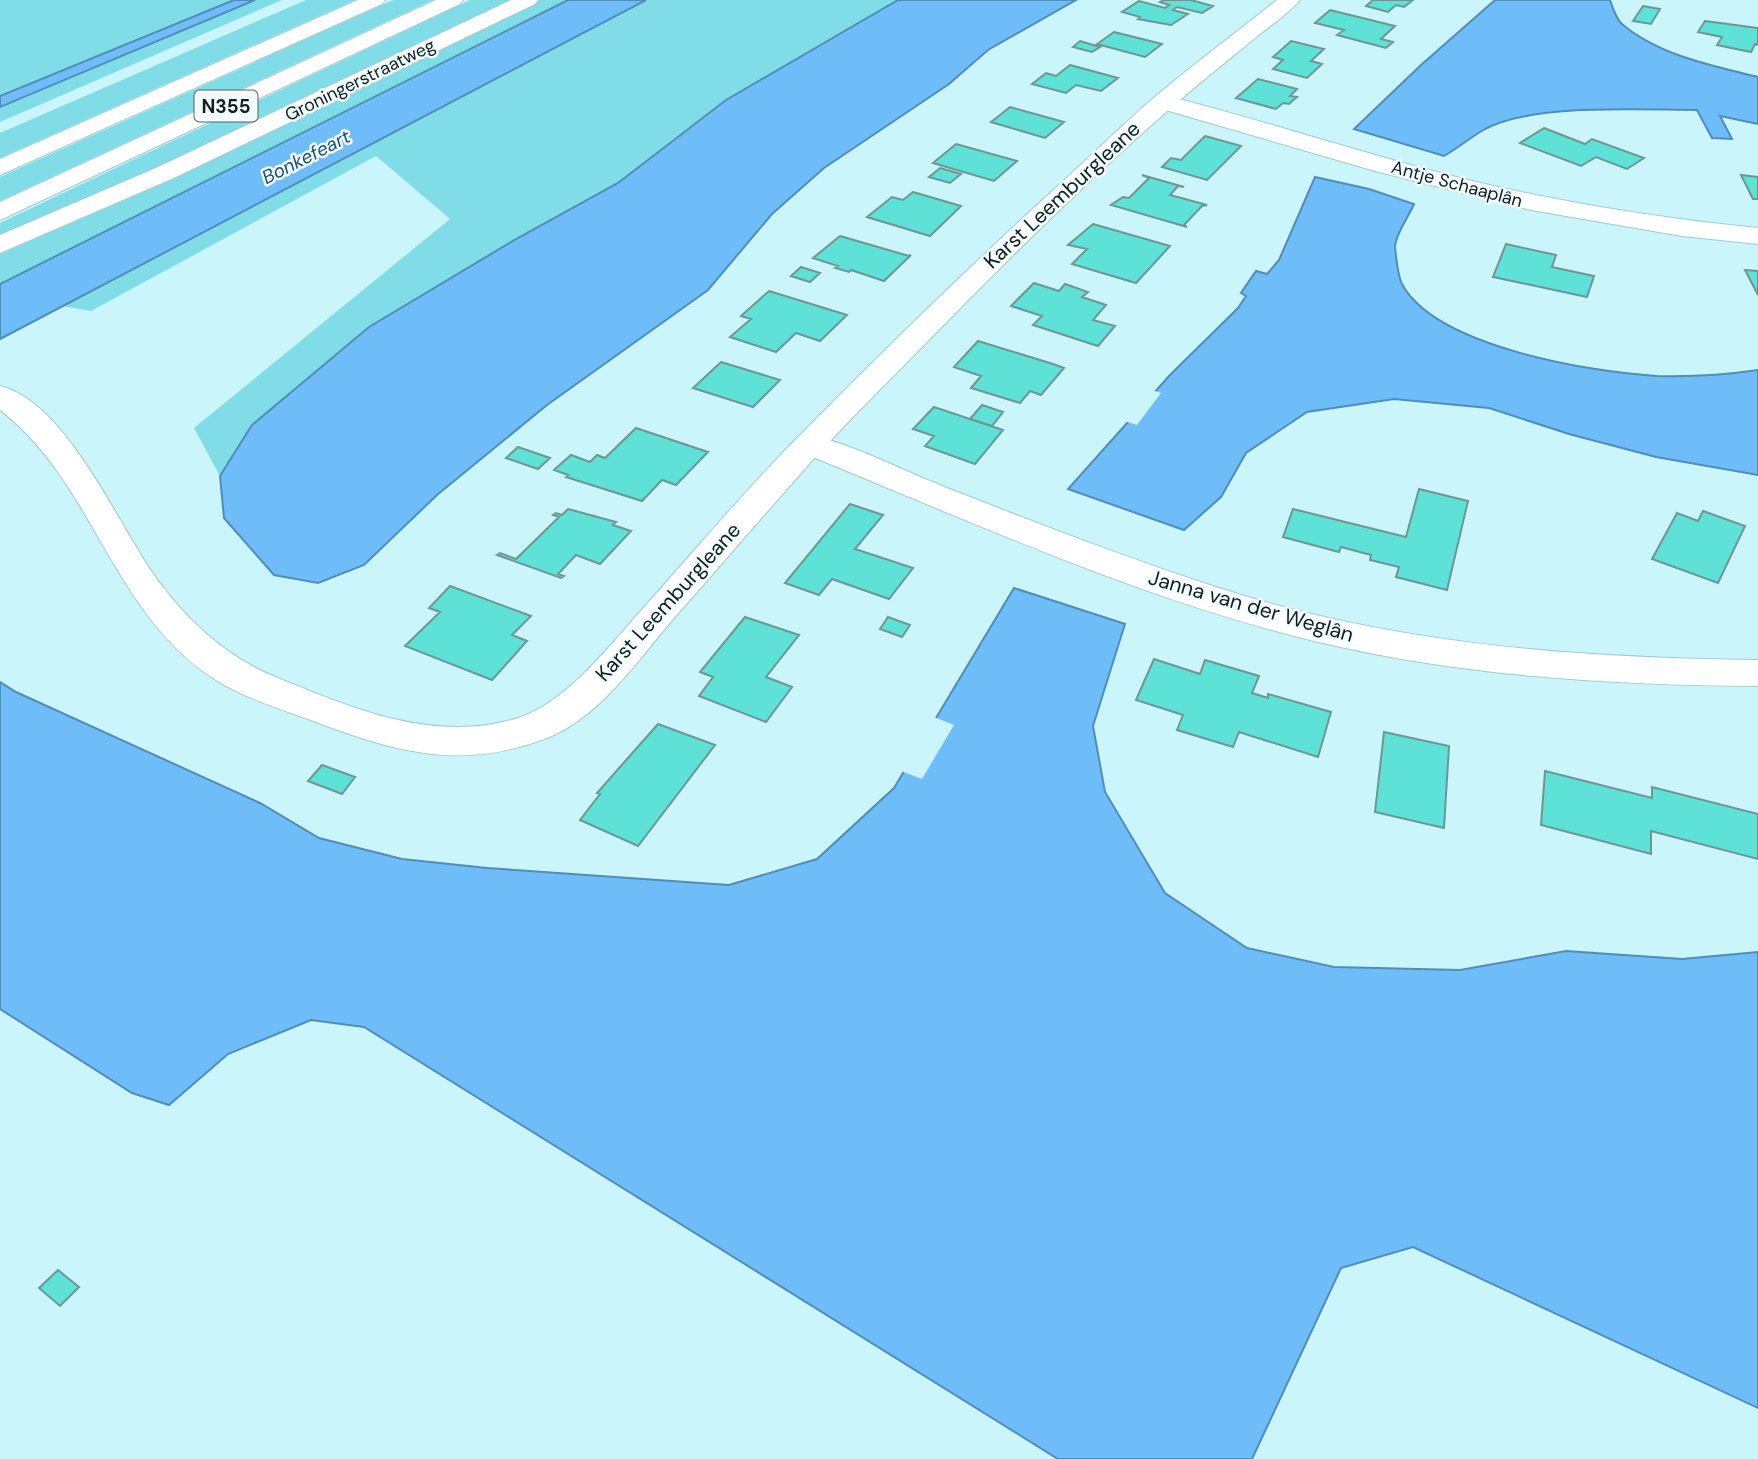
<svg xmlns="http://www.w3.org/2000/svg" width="1758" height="1459" font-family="'DM Sans',sans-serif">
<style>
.green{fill:#80dde8}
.water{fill:#6ebcf8;stroke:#528db8;stroke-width:2}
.pier{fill:#caf5fb}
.building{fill:#5ee1d6;stroke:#6e9692;stroke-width:2}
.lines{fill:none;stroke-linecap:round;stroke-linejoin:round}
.street-casing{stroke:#a0cad0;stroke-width:2}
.secondary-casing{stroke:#a0cad0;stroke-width:2}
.highway-casing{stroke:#a0cad0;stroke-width:2}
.street{fill:#fff;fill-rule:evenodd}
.secondary{fill:#fff;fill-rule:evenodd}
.highway{fill:#fff;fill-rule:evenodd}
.labels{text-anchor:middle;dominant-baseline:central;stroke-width:5;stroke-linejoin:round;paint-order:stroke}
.far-street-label{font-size:18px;fill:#102022;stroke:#f3fbfc}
.shield{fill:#f3fbfc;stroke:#546263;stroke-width:2}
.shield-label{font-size:19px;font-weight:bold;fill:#102022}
.far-water-label{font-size:19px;font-style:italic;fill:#155077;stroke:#f3fbfc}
.street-label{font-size:21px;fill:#102022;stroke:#f3fbfc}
</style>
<rect width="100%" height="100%" fill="#caf5fb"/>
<path class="green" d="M0,0H234L0,96Z
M255,0H282L0,122V107Z
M306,0H355L0,158V133Z
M393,0H433L0,201V177Z
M470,0H516L148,173L0,236V223Z
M540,0H568L0,284V254L134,196Z
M646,0H898L726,100L618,183L516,239L295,391L252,425L220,476L194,428L450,219L376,156L91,311L62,306Z"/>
<path class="water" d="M234,0H255L0,107V96Z
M568,0H646L0,339V284Z
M898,0H1076L988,50L949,84L824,168L772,214L708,290L547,405L437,495L364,565L318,583L274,575L224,518L220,476L252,425L369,327L516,239L618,183L726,100Z
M1495,0H1610C1613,8 1616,19 1622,24C1658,55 1713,66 1758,77V124L1720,116L1732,139L1712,138L1697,110C1639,110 1535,103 1485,129C1471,137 1458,148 1444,156L1354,129L1421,65Z
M1315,177L1369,189L1414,204C1409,216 1395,235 1395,247C1396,257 1398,276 1402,284C1436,347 1591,372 1657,376C1691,377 1724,375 1758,370V475L1656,457L1569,434L1489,408L1394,399L1307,412L1246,453L1221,497L1184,530L1068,489L1170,375L1238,308L1246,296L1241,293L1256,271L1267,274L1279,260Z
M1014,588L1125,624L1093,726L1105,792L1165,893L1247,948L1334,967L1460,970L1566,951L1682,959L1758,952V1408L1413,1247L1341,1268L1252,1459H1058L364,1027L311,1020L228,1054L169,1105L132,1093L0,1009V682L16,692L260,803L319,838L402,859L487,868L729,885L817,859L894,788Z"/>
<path class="pier" d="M1152,390L1161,393L1137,425L1124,421Z
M934,717L954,725L922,779L901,771Z"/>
<path class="building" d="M1164,0H1191L1213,6L1202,13L1177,7L1173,10L1188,14L1171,25L1138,19L1140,17L1122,12L1139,1L1165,8L1169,5L1160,2Z
M1373,0H1413L1404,7L1396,5L1388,12L1366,6Z
M1643,6L1660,9L1651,24L1633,21Z
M1330,10L1395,26L1381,39L1393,42L1386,48L1337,35L1344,30L1315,23Z
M1705,21L1758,28V45L1755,44L1751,52L1717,45L1722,37L1698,32Z
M1114,32L1162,44L1145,57L1097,44Z
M1080,41L1100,47L1092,52L1073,47Z
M1291,41L1324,49L1311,61L1322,64L1307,78L1273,69L1283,60L1273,57Z
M1070,65L1118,78L1101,91L1076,85L1066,93L1032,84L1046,73L1056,76Z
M1258,79L1297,89L1290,96L1297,97L1289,104L1283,103L1276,109L1236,98Z
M1010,107L1064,122L1045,138L991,122Z
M1544,128L1585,144L1592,139L1644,158L1627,169L1596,157L1581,166L1520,143Z
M1205,136L1241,146L1207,180L1162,167L1171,158L1181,160Z
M956,144L1017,161L994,181L933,163Z
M940,168L961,174L950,183L929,177Z
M1142,175L1184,187L1178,186L1170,195L1207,205L1202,206L1184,225L1187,227L1111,205L1123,197L1129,198L1149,178Z
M1741,175L1758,177V199H1753Z
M913,192L961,206L930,236L867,217L892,197L903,200Z
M1093,224L1170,246L1136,283L1072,264L1087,249L1068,245Z
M840,236L909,256L911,255L884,281L851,270L849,272L835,268L838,266L813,258Z
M1506,244L1556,255L1552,267L1594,276L1587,297L1493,277Z
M801,267L820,273L810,282L791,276Z
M1745,270L1758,271V295Z
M1034,283L1059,291L1065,284L1088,292L1082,297L1106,305L1093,320L1115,326L1098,346L1033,325L1042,316L1011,306Z
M769,291L847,315L820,341L796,333L776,352L730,337L751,319L741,316Z
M978,341L1053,364L1064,368L1041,395L1030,391L1020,403L971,388L981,376L954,367Z
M721,362L780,380L753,407L693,388Z
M982,405L1003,412L992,426L970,419Z
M934,407L1003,430L975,464L925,446L934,436L913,429Z
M636,428L708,452L676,485L662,480L642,501L566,477L568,475L554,470L571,455L590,462L597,455L605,458Z
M518,447L550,458L538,469L506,458Z
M1419,489L1468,501L1447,590L1396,577L1399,567L1370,560L1371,555L1341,547L1339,552L1283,537L1293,509L1406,537Z
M850,504L883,515L855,549L913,568L889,599L832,579L819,595L785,583Z
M568,509L616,522L613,525L631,531L600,564L576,555L558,574L564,576L561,578L497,555L500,553L516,559L559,517L553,515L556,513L562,515Z
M1703,511L1745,526L1718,583L1652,559L1677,513L1698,521Z
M450,586L531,616L512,635L527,641L492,680L405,646L440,612L429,608Z
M745,617L799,635L766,677L792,687L766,722L699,696L713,677L700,672Z
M888,617L910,625L902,637L880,629Z
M1154,659L1200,674L1205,660L1259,676L1252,693L1268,698V694L1331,712L1318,757L1239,732L1233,747L1177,730L1183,715L1136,700Z
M658,724L715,745L638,846L580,820L600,794L597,793Z
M1384,732L1449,746L1444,828L1375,812Z
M322,765L355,777L342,794L308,781Z
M1545,771L1652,798V787L1758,814V859L1651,831V854L1541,825Z
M58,1270L79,1287L60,1306L39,1288Z"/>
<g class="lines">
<defs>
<path id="street" d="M1163,95C1263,120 1360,153 1460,178C1558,202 1657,218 1758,228V244L1682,236L1531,210L1375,171L1155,107L1151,102L1155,97Z
M809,434C856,446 902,470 947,488C1034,522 1121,556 1210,585C1386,644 1573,658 1758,660V686C1611,685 1462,676 1318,642C1139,599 968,520 798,451L793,444L798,437Z"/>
<path id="secondary" d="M511,0H538L535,4L176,177L0,253V235L158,167Z
M1277,0H1300C1289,13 1274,23 1260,34C1231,58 1200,82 1172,107C1088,180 1008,259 930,339C885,385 838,430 796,479C755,525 715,572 674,618C638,660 600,717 547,738C459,772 392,751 308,719C280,709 252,700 226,686C113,623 97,484 0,410V386C66,402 117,523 154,575C186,620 227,658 278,678C354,709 436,744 518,718C568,702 612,642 646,605C697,548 747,488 802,433C886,348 972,264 1061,183C1093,154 1123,124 1156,96C1195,63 1237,32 1277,0Z"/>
<path id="highway" d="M358,0H385L382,4L0,175V159Z
M436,0H463L460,4L0,220V202Z"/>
</defs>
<use href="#street" class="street-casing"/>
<use href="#secondary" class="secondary-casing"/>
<use href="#highway" class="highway-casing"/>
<use href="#street" class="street"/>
<use href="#secondary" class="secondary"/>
<use href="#highway" class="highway"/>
</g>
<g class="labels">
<g class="far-street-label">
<text transform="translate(360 80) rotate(-26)">Groningerstraatweg</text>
<text transform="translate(1457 184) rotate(15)">Antje Schaaplân</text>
</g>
<rect class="shield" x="194.5" y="90.5" width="63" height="31" rx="5"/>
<g class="shield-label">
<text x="226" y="106">N355</text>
</g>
<g class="far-water-label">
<text transform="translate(306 157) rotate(-27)">Bonkefeart</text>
</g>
<g class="street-label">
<text transform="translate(1062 195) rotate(-43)">Karst Leemburgleane</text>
<text transform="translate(668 602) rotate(-48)">Karst Leemburgleane</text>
<text transform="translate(1251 606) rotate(16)">Janna van der Weglân</text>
</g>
</g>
</svg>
